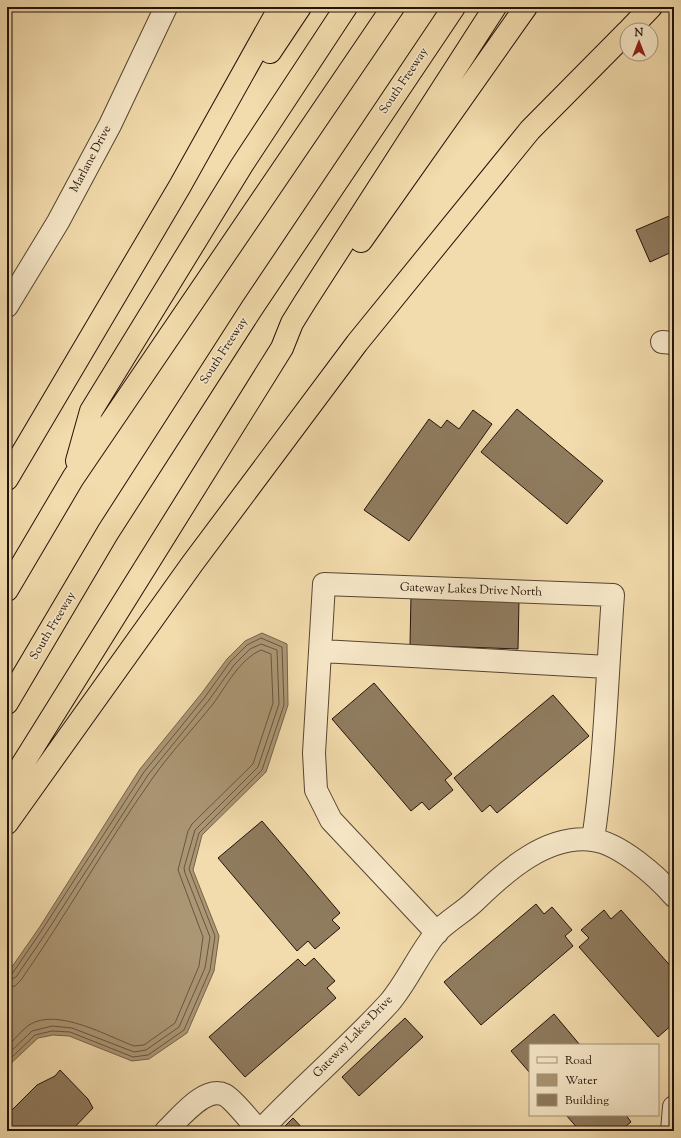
<svg xmlns="http://www.w3.org/2000/svg" width="681" height="1138" font-family="'Sorts Mill Goudy',serif">
<style>
.water{fill:#ac9775;stroke:#75624a}
.lines{fill:none;stroke-linecap:round;stroke-linejoin:round}
.shore{stroke:#685540;stroke-width:1}
.building{fill:#8f7b5e;stroke:#23130a}
.minor-casing{stroke:#574532;stroke-width:24}
.highway-casing{stroke:#23130a;stroke-width:24}
.minor{stroke:#f7e8c9;stroke-width:22}
.highway{stroke:#f2dbac;stroke-width:22}
.labels{text-anchor:middle;dominant-baseline:central;stroke-width:3.5;stroke-linejoin:round;paint-order:stroke}
.street-label{font-size:12px;fill:#23130a;stroke:#f7e8c9}
</style>
<rect width="100%" height="100%" fill="#f2dbac"/>
<filter id="stains"><feTurbulence type="fractalNoise" baseFrequency=".005" numOctaves="4"/><feColorMatrix values="0 0 0 0 .2 0 0 0 0 .09 0 0 0 0 .02 0 0 0 .5 -.17"/></filter>
<radialGradient id="worn" r=".72"><stop offset=".6" stop-color="#630" stop-opacity="0"/><stop offset="1" stop-color="#630" stop-opacity=".3"/></radialGradient>
<path class="water" d="M262,633L287,644L288,705L266,772L202,835L193,870L219,936L214,971L187,1033L149,1059L132,1061L69,1036L53,1035L38,1038L7,1067V974L39,928L140,769L201,694L227,659L245,641Z"/>
<g class="lines">
<path class="shore" d="M7,976L12,974L42,930L144,772L205,697L230,662L247,645L261,638L282,647L284,705L262,770L199,833L189,869L215,936L210,970L184,1030L148,1055L133,1057L70,1032L52,1031L35,1035L7,1062
M7,981L16,977L46,933L148,775L209,700L234,665L250,649L261,644L277,650L279,704L258,767L195,830L184,868L185,873L210,937L205,968L179,1027L146,1050L134,1052L72,1028L52,1026L32,1031L7,1055
M7,987L15,986L21,980C67,914 106,844 152,779C170,753 193,729 213,704C227,685 239,660 261,650L271,654L273,703L253,764L192,824L188,831L178,870L203,937L199,966L175,1023L144,1045L134,1046C107,1036 57,1007 29,1025C21,1031 14,1040 7,1047"/>
</g>
<path class="building" d="M674,214V251L650,262L636,230Z
M517,409L603,481L567,524L481,452Z
M473,410L492,424L409,541L364,510L429,419L441,428L447,420L459,429Z
M411,595L519,599L518,649L410,645Z
M374,683L452,774L445,780L453,790L429,810L422,802L411,811L332,719Z
M553,695L589,736L497,813L490,805L482,812L454,778Z
M262,821L340,913L332,920L340,928L315,949L308,941L297,951L218,858Z
M536,904L544,914L552,907L572,930L565,936L573,946L481,1025L444,982Z
M604,910L611,919L621,910L674,970V1023L658,1037L579,947L589,938L581,930Z
M314,958L335,981L327,988L336,998L245,1077L209,1037L298,959L305,966Z
M554,1014L580,1045H530V1073L511,1051Z
M405,1018L423,1037L359,1096L342,1077Z
M60,1070L88,1099L93,1108L71,1131H7V1115L37,1085L55,1076Z
M566,1115H626L631,1122L620,1131H580Z
M293,1118L305,1131H280Z"/>
<g class="lines">
<defs>
<path id="minor" d="M7,306L58,222L110,125L166,7
M662,342L674,343
M322,651L608,667
M437,933L331,820L316,790L314,753L324,584L613,595C607,677 605,759 593,840
M166,1131C180,1118 205,1085 225,1095C233,1099 252,1123 259,1131
M260,1131C301,1087 348,1048 389,1003C407,982 418,955 436,933C447,921 464,912 476,900C506,871 547,834 593,840C619,843 657,876 674,896
M672,1131L674,1107"/>
<path id="highway" d="M629,30L651,7
M270,52L300,7
M361,241L526,7
M77,461L91,411L242,165L346,7
M7,479L180,186L280,7
M7,590L73,478L393,7
M7,703L108,532L252,308L454,7
M7,789L282,348L292,323L305,302L495,7
M7,823L192,564L357,343L530,130L627,32"/>
</defs>
<use href="#minor" class="minor-casing"/>
<use href="#highway" class="highway-casing"/>
<use href="#minor" class="minor"/>
<use href="#highway" class="highway"/>
</g>
<g class="labels">
<g class="street-label">
<text transform="translate(404 81) rotate(-56)">South Freeway</text>
<text transform="translate(91 159) rotate(-62)">Marlane Drive</text>
<text transform="translate(224 351) rotate(-57)">South Freeway</text>
<text transform="translate(471 590) rotate(2)">Gateway Lakes Drive North</text>
<text transform="translate(53 626) rotate(-59)">South Freeway</text>
<text transform="translate(353 1037) rotate(-46)">Gateway Lakes Drive</text>
</g>
</g>
<rect width="681" height="1138" fill="none" stroke="#f2dbac" stroke-width="24"/>
<rect x="8" y="8" width="665" height="1122" fill="none" stroke="#23130a" stroke-width="2"/>
<rect x="12" y="12" width="657" height="1114" fill="none" stroke="#23130a"/>
<rect x="529" y="1044" width="130" height="72" fill="#f7e8c9" stroke="#a2937d"/>
<rect x="537" y="1057" width="20" height="6" fill="#f7e8c9" stroke="#a2937d"/>
<text x="565" y="1064" font-size="12" fill="#23130a">Road</text>
<rect x="537" y="1074" width="20" height="12" fill="#ac9775" stroke="#a2937d"/>
<text x="565" y="1084" font-size="12" fill="#23130a">Water</text>
<rect x="537" y="1094" width="20" height="12" fill="#8f7b5e" stroke="#a2937d"/>
<text x="565" y="1104" font-size="12" fill="#23130a">Building</text>
<g transform="translate(639 42)"><circle r="19" fill="#f7e8c9" stroke="#a2937d"/>
<path d="M0-3L7 15L0 10L-7 15Z" fill="#8f2418"/>
<text y="-6" font-size="11" font-weight="bold" text-anchor="middle" fill="#23130a">N</text>
</g>
<rect width="100%" height="100%" filter="url(#stains)"/>
<rect width="100%" height="100%" fill="url(#worn)"/>
</svg>
